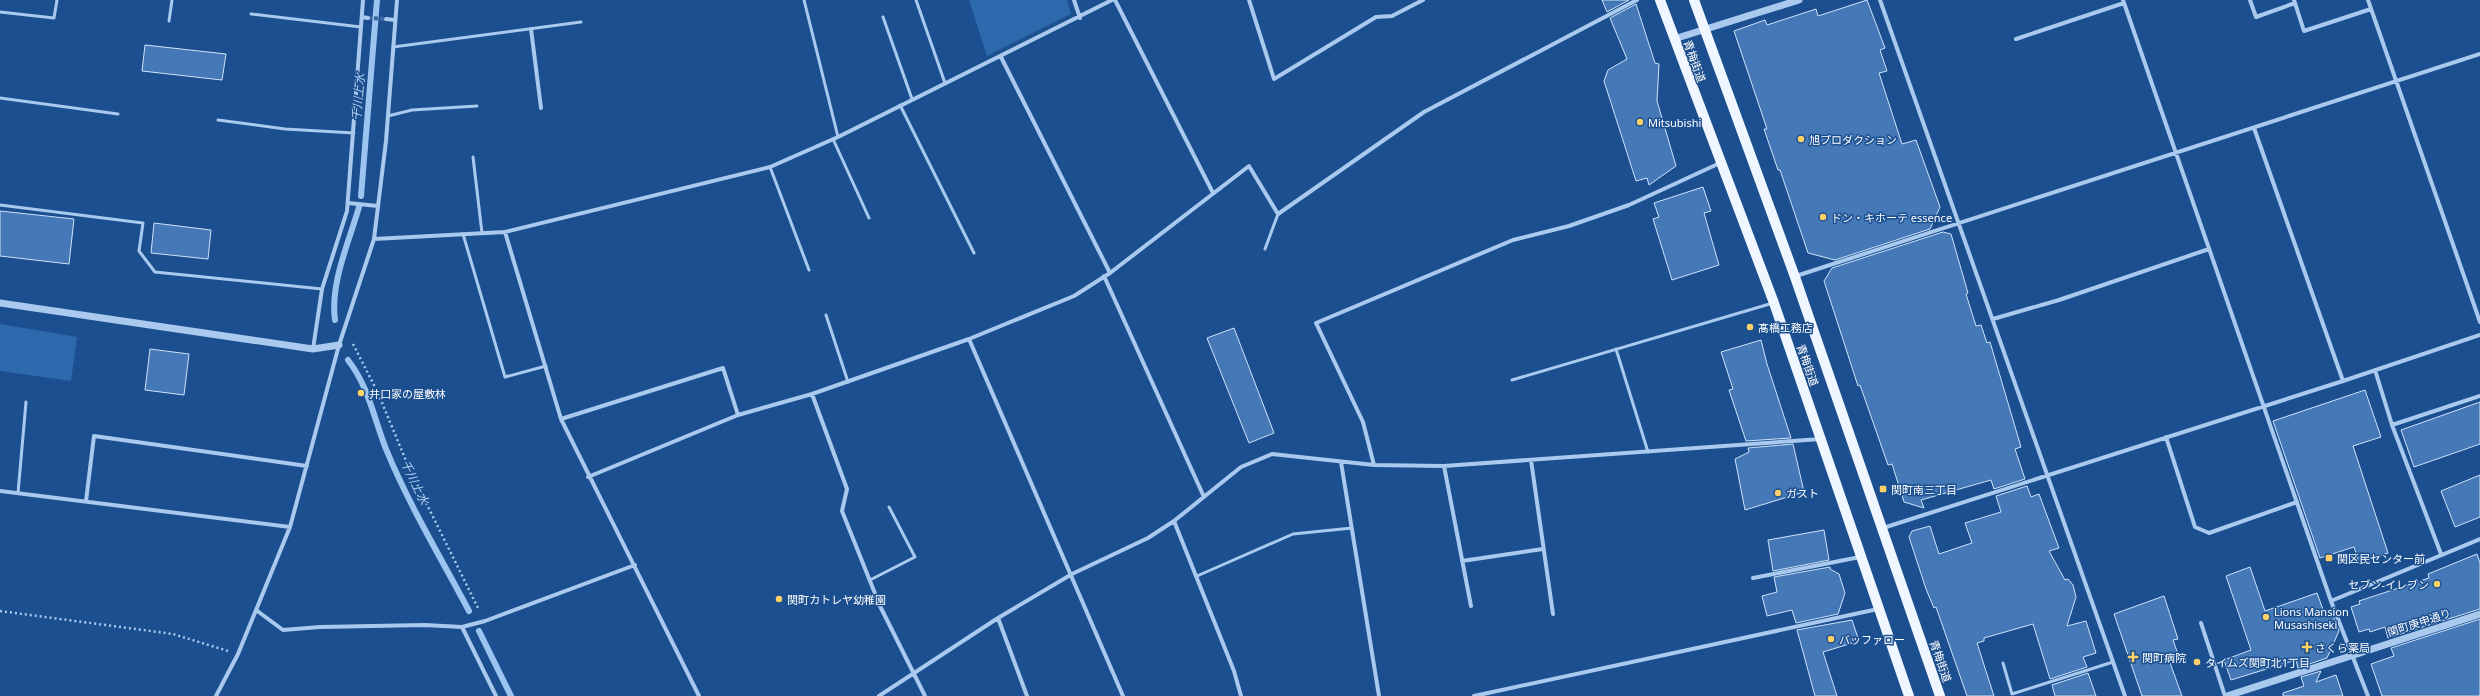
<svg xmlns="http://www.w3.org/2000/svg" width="2480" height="696" font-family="'Noto Sans','Noto Sans JP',sans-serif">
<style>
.green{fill:#2e69ad}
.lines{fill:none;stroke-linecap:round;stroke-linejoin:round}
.stream{stroke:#9cc4f0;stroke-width:6}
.building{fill:#4478b7;stroke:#cfe3fa}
.minor-tunnel{stroke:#3d69a0;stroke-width:4;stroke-dasharray:4 2;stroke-linecap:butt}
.path{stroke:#a9c9ee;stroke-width:2.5;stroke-dasharray:2 3;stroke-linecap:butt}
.service{stroke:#a9c9ee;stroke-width:3}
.minor{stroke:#a9c9ee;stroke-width:4}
.tertiary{stroke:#a9c9ee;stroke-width:7}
.primary{stroke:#f0f6ff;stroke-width:10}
.poi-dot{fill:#ffd166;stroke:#1b4f8f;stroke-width:1.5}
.labels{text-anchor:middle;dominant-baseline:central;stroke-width:3;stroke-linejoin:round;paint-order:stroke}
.street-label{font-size:11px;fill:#fff;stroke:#1b4f8f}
.poi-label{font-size:11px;fill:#fff;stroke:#1b4f8f;text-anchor:start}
.water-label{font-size:12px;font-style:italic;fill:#b5d3f5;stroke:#1b4f8f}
</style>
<rect width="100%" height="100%" fill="#1b4f8f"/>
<path class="green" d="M969,0H1067L1071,14L987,56Z
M0,324L77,337L71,381L0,371Z"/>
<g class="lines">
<path class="stream" d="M361,196L377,0
M335,320C330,283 349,242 359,207
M348,360C369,387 374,419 386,449C409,505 441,558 469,611
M479,631L511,696"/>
</g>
<path class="building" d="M1602,0H1629L1607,12Z
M1867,0L1885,48L1880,50L1887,71L1879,73L1902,144L1916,140L1940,207L1930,229L1835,260L1808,253L1780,170H1778L1764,129H1767L1734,31L1765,20L1767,25L1816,9L1818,16Z
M1636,4L1655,63L1659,64L1657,101L1676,166L1649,185L1647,178L1636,181L1604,81L1608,70L1627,59L1610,18Z
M145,45L226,54L222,80L142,71Z
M1703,187L1711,211L1704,213L1719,265L1672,280L1653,219L1659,217L1654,203Z
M0,211L74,219L69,264L0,256Z
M154,223L211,230L208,259L151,253Z
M1943,232L1951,234L1968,293L1966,294L1976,326L1981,325L1987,343L1990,342L2021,447L2015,449L2025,479L1994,489L1991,480L1921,500L1924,508L1904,502L1892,464L1888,465L1860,385L1858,386L1824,281L1832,268Z
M1234,328L1274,433L1249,443L1207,338Z
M1761,340L1767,364L1791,438L1746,441L1729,390L1733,389L1721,352Z
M150,349L189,354L184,395L145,390Z
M2365,390L2381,437L2353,446L2388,553L2359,563L2354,547L2320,558L2273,421Z
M2480,402V444L2414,467L2401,430Z
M1793,444L1804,492L1745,510L1735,459L1749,452L1748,448Z
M2480,475V517L2455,527L2441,491Z
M2027,486L2031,497L2039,494L2059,548L2049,551L2065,580L2068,579L2073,585L2076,597L2067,626L2086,621L2096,653L2083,657L2087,667L2050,679L2033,624L1984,638V641L1977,643L1994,696H1967L1936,607L1934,608L1926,589L1909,537L1912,531L1930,526L1939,554L1972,543L1965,523L2001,512L1996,496Z
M1824,530L1829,560L1773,571L1768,540Z
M2477,554L2480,563V609L2388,638L2385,627L2370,632L2369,629L2359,632L2351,607L2360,604L2359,601L2429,578L2428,574Z
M1830,567V569L1839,574L1845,593L1838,614L1796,623L1792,610L1767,616L1762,596L1777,592L1774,577Z
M2250,567L2265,611L2317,593L2325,615L2332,613L2339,631L2327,658L2298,668L2296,660L2231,680L2224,660L2251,650L2226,576Z
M2164,596L2178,639L2173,640L2179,657L2169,660L2182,696H2142L2114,614Z
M2480,619V696H2382L2371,664L2394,656L2391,648Z
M1852,620L1859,641L1823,652L1837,696H1815L1797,630Z
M2321,671L2316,682L2336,675L2343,696H2283V693L2304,686L2301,677Z
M2088,673L2096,696H2055L2052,685Z"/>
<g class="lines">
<path class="minor-tunnel" d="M368,18L386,19"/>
<path class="path" d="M353,344L378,393L409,468L479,610
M0,611L173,634L228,651"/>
<path class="service" d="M804,0L838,137
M916,0L945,83
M0,12L54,18L57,0
M251,14L361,27
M883,17L912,99
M169,21L172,0
M393,47L581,22
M0,98L118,114
M900,105L974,253
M388,116L412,110L477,106
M218,120L285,129L354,133
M833,139L869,218
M473,157L482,233
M770,167L809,270
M0,205L143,223L139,251L155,272L322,289
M463,234L505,377L546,366
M1265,249L1278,214
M826,315L848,382
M1616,349L1648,452
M1512,380L1773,303
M18,493L26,402
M1197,576L1293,534L1352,528
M870,580L915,557L889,507
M2003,663L2012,694L2113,662"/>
<path class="minor" d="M1074,0L1080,18
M1115,0L1213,193
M1249,0L1274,79L1376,17L1392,16L1423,0
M1880,0L2125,696
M2123,0L2331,601L2368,696
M2250,0L2256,17L2295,3
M2294,0L2304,31L2371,9
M2368,0L2480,322
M362,17L368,18
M386,19L395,20
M531,29L541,108
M2016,39L2124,3
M1001,57L1110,273
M2254,128L2343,381
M348,203L378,206
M505,232L561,419L699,696
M374,239L505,232L770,167L838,137L1112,0
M1104,276L1204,497
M1796,276L2480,54
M1993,319L2059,300L2209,249
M969,339L1123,696
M313,349L322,289L347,211L363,0
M2375,370L2392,425L2441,554
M812,394L847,489L842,511L880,606L925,696
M561,419L723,368L738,415
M2392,425L2480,396
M2166,437L2195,527L2209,533L2297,502
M1531,460L1553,614
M1341,462L1379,696
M1374,465L1363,422L1316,323L1513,240L1569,226L1629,205L1720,163
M1444,466L1471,606
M588,477L738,415L812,394L969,339L1074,296L1110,273L1249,166L1278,214L1424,112L1637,0
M0,491L290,527
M86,501L94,436L307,466
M1174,521L1234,671L1241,696
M1883,528L2343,381L2480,335
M1462,561L1543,549
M1753,578L1860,557
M2331,601L2480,539
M256,610L283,630L320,627L425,625L462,627L485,621L635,565
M998,618L1027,696
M2201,623L2225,696
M462,627L496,696
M216,696L238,654L290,527L339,345L374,239L386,141L397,0
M879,696L998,618L1072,574L1148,538L1174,521L1241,467L1272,454L1374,465L1444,466L1821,439
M1474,696L1878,609"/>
<path class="tertiary" d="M1674,39L1799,0
M0,303L313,349L339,345
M2227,696L2480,614"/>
<path class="primary" d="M1660,0L1774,303L1909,696
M1694,0L1795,277L1940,696"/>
</g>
<g class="poi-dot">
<circle cx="1640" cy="122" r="4"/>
<circle cx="1801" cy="139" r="4"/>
<circle cx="1823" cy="217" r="4"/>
<circle cx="1750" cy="327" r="4"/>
<circle cx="361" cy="393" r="4"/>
<rect x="1879" y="485" width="8" height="8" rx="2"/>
<circle cx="1778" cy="493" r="4"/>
<rect x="2325" y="554" width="8" height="8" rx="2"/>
<circle cx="2437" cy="584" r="4"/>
<circle cx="779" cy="599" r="4"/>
<circle cx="2266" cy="617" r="4"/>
<circle cx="1831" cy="639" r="4"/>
<path d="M2305 641h4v4h4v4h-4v4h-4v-4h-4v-4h4z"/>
<path d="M2131 651h4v4h4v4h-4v4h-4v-4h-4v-4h4z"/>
<circle cx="2197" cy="662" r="4"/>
</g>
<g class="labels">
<g class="street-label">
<text transform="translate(1695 61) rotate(70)">青梅街道</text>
<text transform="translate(1808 365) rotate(71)">青梅街道</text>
<text transform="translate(2419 622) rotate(-18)">関町庚申通り</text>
<text transform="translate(1941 661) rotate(71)">青梅街道</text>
</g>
<g class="poi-label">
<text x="1648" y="122">Mitsubishi</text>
<text x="1809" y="139">旭プロダクション</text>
<text x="1831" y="217">ドン・キホーテ essence</text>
<text x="1758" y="327">髙橋工務店</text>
<text x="369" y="393">井口家の屋敷林</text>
<text x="1891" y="489">関町南三丁目</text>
<text x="1786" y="493">ガスト</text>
<text x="2337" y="558">関区民センター前</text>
<text x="2429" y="584" text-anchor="end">セブン-イレブン</text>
<text x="787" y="599">関町カトレヤ幼稚園</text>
<text x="2274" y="611">Lions Mansion<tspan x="2274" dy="13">Musashiseki</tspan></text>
<text x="1839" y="639">バッファロー</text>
<text x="2315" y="647">さくら薬局</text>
<text x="2142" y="657">関町病院</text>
<text x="2205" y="662">タイムズ関町北1丁目</text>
</g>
<g class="water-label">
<text transform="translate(358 97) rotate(-85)">千川上水</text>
<text transform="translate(415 482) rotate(64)">千川上水</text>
</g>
</g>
</svg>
